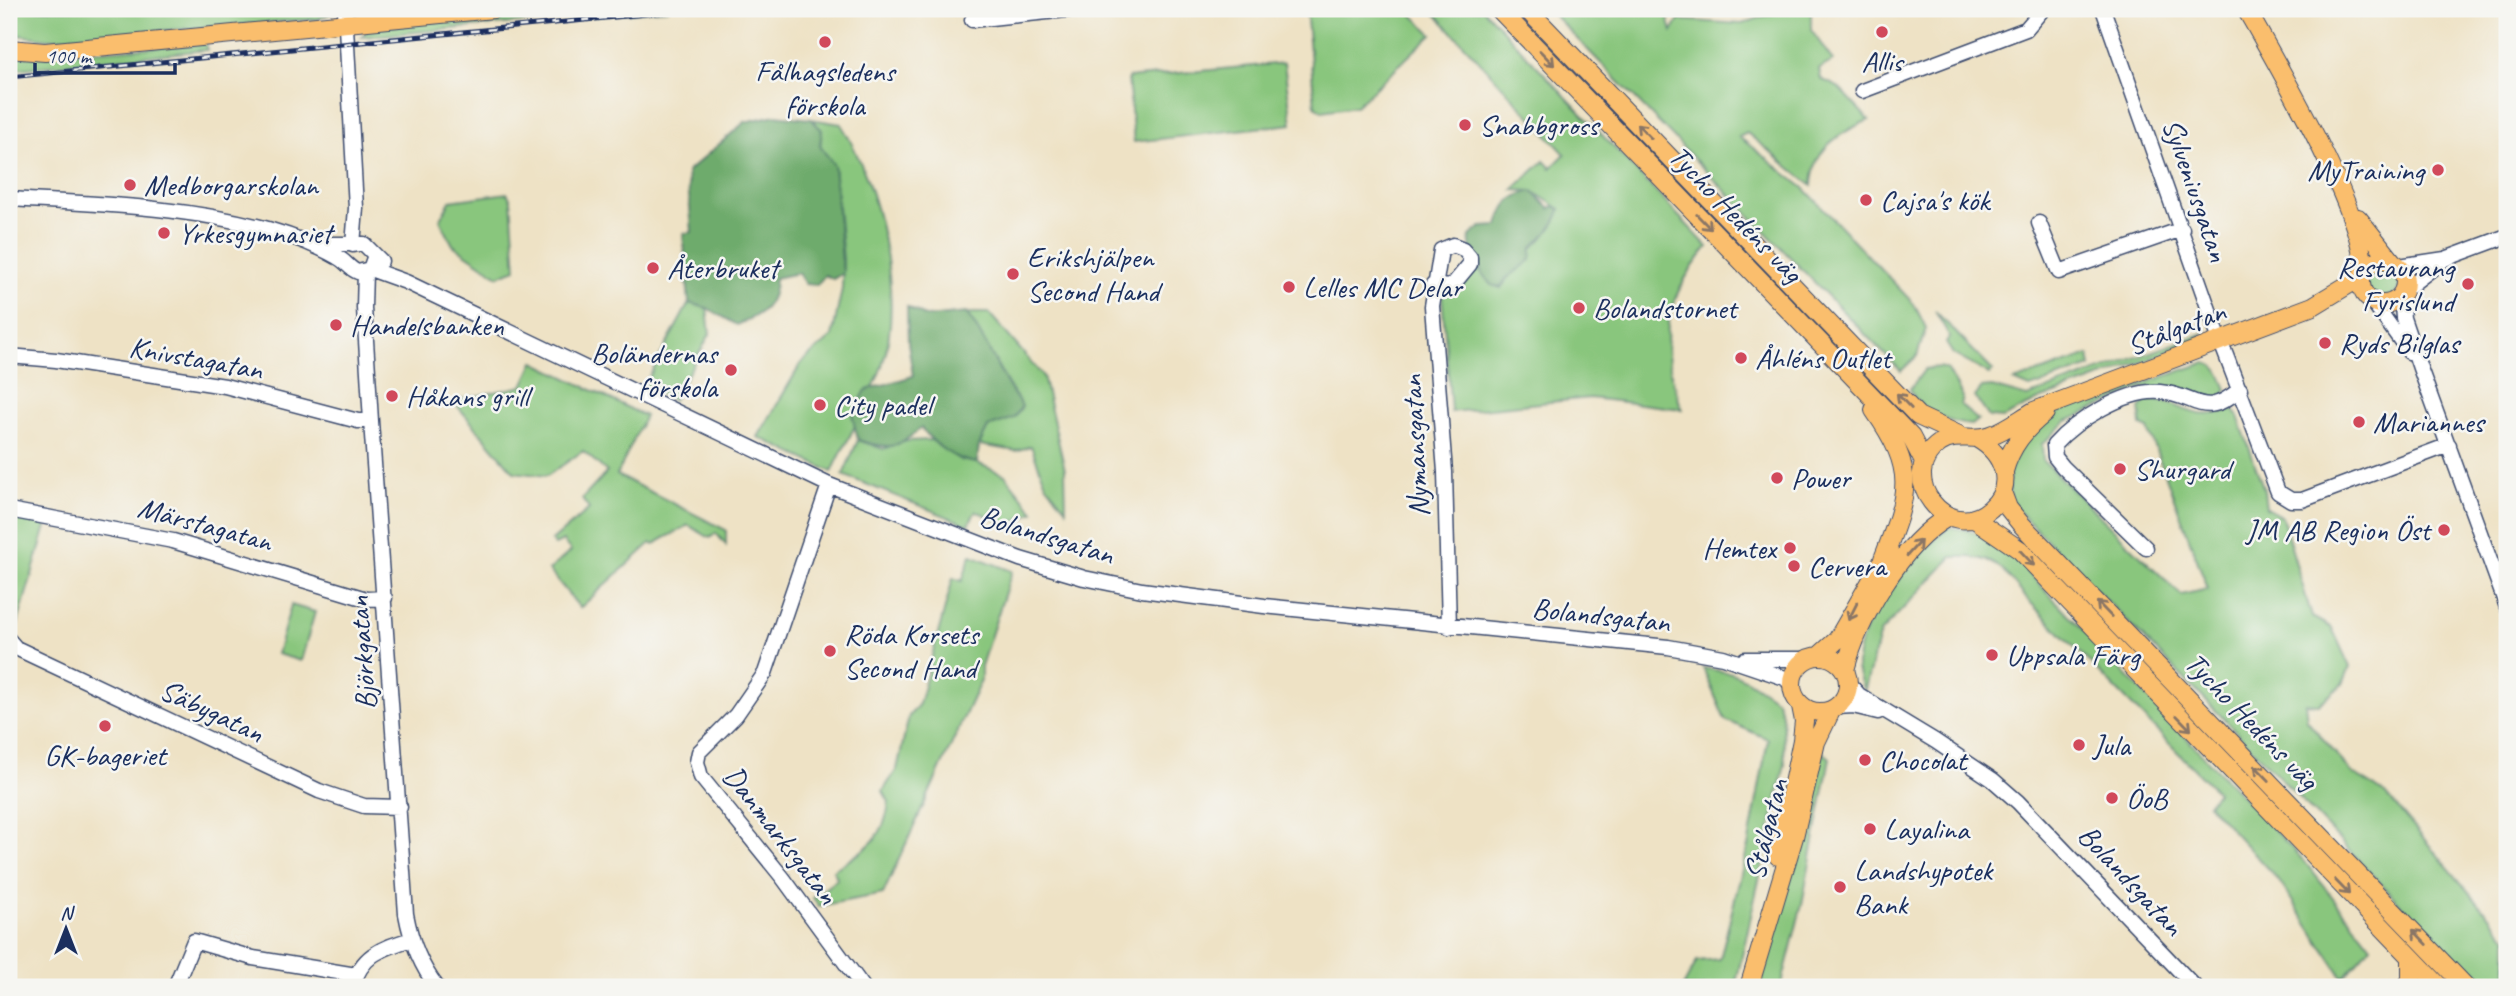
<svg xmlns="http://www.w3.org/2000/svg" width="2516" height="996" font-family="Caveat,sans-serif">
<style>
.green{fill:#89c67d;stroke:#527a6e;stroke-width:2}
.forest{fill:#6eab6c;stroke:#446d65;stroke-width:2}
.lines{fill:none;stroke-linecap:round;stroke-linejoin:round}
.minor-casing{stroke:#3b4a6d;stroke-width:17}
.major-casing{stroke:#3b4a6d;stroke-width:20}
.minor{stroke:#fff;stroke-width:14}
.major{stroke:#fabe6d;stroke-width:18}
.rail-casing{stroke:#1b2f5e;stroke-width:5}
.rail{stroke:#f6f6f2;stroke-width:2.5;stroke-dasharray:8;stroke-linecap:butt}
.oneway{stroke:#8a7666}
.poi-dot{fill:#d1495b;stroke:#f6f6f2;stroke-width:2.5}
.labels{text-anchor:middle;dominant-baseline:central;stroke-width:5;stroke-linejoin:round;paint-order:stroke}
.poi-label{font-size:30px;fill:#1b2f5e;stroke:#f6f6f2;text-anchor:start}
.street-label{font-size:30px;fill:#1b2f5e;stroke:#f6f6f2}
</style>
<rect width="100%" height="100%" fill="#f6f6f2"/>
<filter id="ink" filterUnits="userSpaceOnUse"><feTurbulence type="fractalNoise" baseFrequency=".0143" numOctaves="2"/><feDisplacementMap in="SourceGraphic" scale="14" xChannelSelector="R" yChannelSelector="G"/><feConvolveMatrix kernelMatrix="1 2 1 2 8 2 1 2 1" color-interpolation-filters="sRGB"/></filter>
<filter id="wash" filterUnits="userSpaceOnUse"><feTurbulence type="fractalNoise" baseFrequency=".00686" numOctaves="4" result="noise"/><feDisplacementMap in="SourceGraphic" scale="28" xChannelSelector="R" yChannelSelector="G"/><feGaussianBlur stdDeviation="1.57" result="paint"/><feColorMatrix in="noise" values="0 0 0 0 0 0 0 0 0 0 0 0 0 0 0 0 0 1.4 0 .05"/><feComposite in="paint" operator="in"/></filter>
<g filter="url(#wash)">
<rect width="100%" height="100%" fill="#eee2c5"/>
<path class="green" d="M9,9H334V12L318,19L49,39L9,34Z
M565,9H669L362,37L368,28Z
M1306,9H1407L1432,34L1356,106L1322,111L1315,106Z
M1431,9H1483L1708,247C1662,301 1657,343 1682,409L1590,398L1451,412L1442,296L1474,263L1491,285L1504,284L1506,279L1530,260L1532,248L1546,234L1560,209L1532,191L1513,190L1544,161L1551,168L1565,154Z
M1548,9H1666L1672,32L1679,20L1742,24L1785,9H1811V30L1833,61L1819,69L1821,79L1838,87L1869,120C1837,134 1813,149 1812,186L1747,133L1739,137L1804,188L1914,304L1926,328L1917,356L1901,371Z
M205,44L207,50L9,70V57Z
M1284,63L1292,124L1134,142L1128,78Z
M811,119L841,124C878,184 905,297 882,366C869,402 848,438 832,472L758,437L802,362L832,337L842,289L843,260L834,165L820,146L822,130Z
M507,193L511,200L516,269L498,276L453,245L440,220L450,201Z
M2366 282a17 17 0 1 1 34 0a17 17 0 1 1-34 0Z
M689,303L707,308L710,334L673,400L644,386Z
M1935,311L1993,371L1989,374L1953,354L1946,343L1950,337Z
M966,313H989L1043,376L1065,470L1066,509L1046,484L1031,446L1016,451L979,445L988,427L1014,418L1022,406C1000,377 989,342 966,313Z
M2204,333L2197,342L2039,400L2003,418L1989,417L1975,397L1982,388L1992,387L2027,397Z
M2089,355L2091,367L2030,388L2014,381Z
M534,362L645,416L617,475L726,530V545L716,533L710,538L688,525C677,534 664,536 654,545L651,543L580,608L549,570L571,551L563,541L555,545L552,541L589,509L582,499L607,472L583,451L547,476L514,472L453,401L523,386Z
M2204,363C2219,364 2221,376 2227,389L2222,397L2211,401L2143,387L2067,421L2042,444L2043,461L2181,595L2208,589L2148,429L2141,426L2140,409L2147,400C2186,400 2186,425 2233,409L2238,416L2264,490L2266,508L2282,517L2312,617L2332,628L2350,667L2343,684L2319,704L2305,703L2307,720L2352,773L2386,794L2507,937V987H2479L2229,724L2010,503C2010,492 2007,475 2011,465C2030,415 2083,400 2129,385L2134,387Z
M1939,367L1948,370L1963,398L1961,406L1978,420L1972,425C1948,423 1919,412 1910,389L1925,369Z
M858,440L883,449L907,441L931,440L960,460L977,463L1005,475L1034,512L1008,525L976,511L968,525L843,475Z
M9,516L47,523L14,636L9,631Z
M1949,527C1980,531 2007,538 2023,567L2304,861L2371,946L2343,978L2279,881L2208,804L2217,792L2026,598C2001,567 1994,554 1952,557L1880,633L1864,692C1862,684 1857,674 1857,666C1857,616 1915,557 1949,527Z
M971,555L1012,571L981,666V680L883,894L819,906L813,898L837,879L833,870C863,851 885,841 889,802L883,791L897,769L909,716L919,704L953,578L962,581Z
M291,605L315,612L301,661L277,654Z
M1703,668L1732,673L1747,680L1777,700L1782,714L1785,764L1735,987H1683L1697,961L1720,959L1749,842L1768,739L1725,720Z
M1820,750L1830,758L1802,904L1781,987H1758Z"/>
<path class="forest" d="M775,115L811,119L822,130L820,146L834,165L843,273L833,279L825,275L817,285L805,284L798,273L775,278C775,306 761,315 737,325L707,308L689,303L683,234L692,232L687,172L745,122Z
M1532,191L1550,209L1554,206L1560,209C1557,224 1543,237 1532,248L1531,260L1506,279L1501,288L1491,285C1482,272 1467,253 1470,236L1481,227L1498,226C1503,205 1510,196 1532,191Z
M907,307L927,317L966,313C989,342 999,377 1022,406L1014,418L988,427L979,445L977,463C952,459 937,447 921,428C897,449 888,450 858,440L852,415L866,390L913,376L908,343Z"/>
</g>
<g filter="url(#ink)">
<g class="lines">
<defs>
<path id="minor" d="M345,9L356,208L353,245
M2103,9L2214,324L2278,492L2291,500H2302L2449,445
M972,20L1076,9
M1862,91L2026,29L2043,9
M9,199C96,204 183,206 268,229C292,236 316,245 337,257C346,261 349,269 358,272L370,269L375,255
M2039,223L2059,272L2182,229
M319,244H364L381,261
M2399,266L2445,259L2507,236
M370,269L406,282L829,485L1020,559L1084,578L1142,590L1264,606L1668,647L1723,657L1785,678L1791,684
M365,271L364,308L371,421L406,914C411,941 420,965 437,987
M1433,285L1451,287L1470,264V257L1463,249L1453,245L1441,250L1432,306L1445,472L1449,627
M2403,291L2441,262
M2401,295L2403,318L2420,368L2507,607
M2373,302L2409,352
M9,356L56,360L225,386L358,421H371
M829,485L765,673L736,715L699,752L697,762L701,777L783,878L863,987
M9,510L173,541L366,599L385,598
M2146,548L2063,467L2055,457L2054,445C2075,421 2126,389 2160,392C2197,395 2203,421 2240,389
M9,640L16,648L319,791L364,806L400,807
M1745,659H1807
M1849,684L1859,695L1935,741L1993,780L2018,802L2195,987
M1837,707L1853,706L1878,712
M175,987L194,941L253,958L356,975
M352,987C362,954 381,949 411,939"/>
<path id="major" d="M1499,9L1911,437L1924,462
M1527,9L1918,416L1961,436
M2246,9C2276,62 2366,216 2363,270
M9,49L45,52L493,9
M2358,218L2392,261
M2361 282a22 22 0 1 1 44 0a22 22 0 1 1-44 0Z
M1874,410C1917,472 1909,492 1883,559
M1978,439C2004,454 2016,486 1990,509C1948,546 1893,475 1940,443C1957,432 1974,442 1991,435C2006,430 2020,419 2034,411L2313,306L2361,277
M2004,471C2011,446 2025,429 2045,413
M2002,492L2008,508L2020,523L2466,987
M1973,518L2020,550L2440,987
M1792 684a28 28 0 1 1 56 0a28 28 0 1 1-56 0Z
M1819,656L1837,640L1889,550
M1845,670C1858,619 1902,543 1948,517
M1778,856L1802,740L1804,721L1801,706
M1749,987L1794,837L1816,742L1831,711
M2406,987L2411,980V957"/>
</defs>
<use href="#minor" class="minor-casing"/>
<use href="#major" class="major-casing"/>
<use href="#minor" class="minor"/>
<use href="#major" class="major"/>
<defs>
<path id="rail" d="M9,77L696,9"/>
</defs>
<use href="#rail" class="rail-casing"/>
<use href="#rail" class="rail"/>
</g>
<defs><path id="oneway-shaft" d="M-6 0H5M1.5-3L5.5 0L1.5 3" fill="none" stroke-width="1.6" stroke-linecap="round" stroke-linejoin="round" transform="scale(1.75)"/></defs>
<g class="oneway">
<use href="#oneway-shaft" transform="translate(1547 58) rotate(46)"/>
<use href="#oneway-shaft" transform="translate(1644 131) rotate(-134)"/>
<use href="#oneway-shaft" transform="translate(1704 222) rotate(46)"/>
<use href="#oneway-shaft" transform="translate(1904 401) rotate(-134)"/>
<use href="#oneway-shaft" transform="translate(1914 548) rotate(-48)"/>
<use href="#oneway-shaft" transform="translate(2027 558) rotate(47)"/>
<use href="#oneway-shaft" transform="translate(2104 609) rotate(-134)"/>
<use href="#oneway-shaft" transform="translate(1853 611) rotate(117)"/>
<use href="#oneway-shaft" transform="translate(2184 723) rotate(46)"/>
<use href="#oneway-shaft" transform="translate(2262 773) rotate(-134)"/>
<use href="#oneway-shaft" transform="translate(2342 887) rotate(46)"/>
<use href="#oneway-shaft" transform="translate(2420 937) rotate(-134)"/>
</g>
</g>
<g class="poi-dot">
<circle cx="1882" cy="32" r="7"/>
<circle cx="825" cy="42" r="7"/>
<circle cx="1465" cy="125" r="7"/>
<circle cx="2438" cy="170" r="7"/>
<circle cx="130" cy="185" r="7"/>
<circle cx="1866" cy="200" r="7"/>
<circle cx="164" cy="233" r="7"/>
<circle cx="653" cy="268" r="7"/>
<circle cx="1013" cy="274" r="7"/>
<circle cx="2468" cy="284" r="7"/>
<circle cx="1289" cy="287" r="7"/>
<circle cx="1579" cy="308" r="7"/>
<circle cx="336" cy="325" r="7"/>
<circle cx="2325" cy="343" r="7"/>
<circle cx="1741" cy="358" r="7"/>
<circle cx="731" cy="370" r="7"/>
<circle cx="392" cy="396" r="7"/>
<circle cx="820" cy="405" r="7"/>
<circle cx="2359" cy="422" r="7"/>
<circle cx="2120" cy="469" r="7"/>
<circle cx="1777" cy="478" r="7"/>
<circle cx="2444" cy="530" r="7"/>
<circle cx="1790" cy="548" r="7"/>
<circle cx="1794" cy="566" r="7"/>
<circle cx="830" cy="651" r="7"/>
<circle cx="1992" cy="655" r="7"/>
<circle cx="105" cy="726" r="7"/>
<circle cx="2079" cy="745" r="7"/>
<circle cx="1865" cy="760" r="7"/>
<circle cx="2112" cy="798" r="7"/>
<circle cx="1870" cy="829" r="7"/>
<circle cx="1840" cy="887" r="7"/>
</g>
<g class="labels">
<g class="poi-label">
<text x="1882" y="61" text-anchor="middle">Allis</text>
<text x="825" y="71" text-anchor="middle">Fålhagsledens<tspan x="825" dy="34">förskola</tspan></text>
<text x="1479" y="125">Snabbgross</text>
<text x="2424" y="170" text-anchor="end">MyTraining</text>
<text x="144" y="185">Medborgarskolan</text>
<text x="1880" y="200">Cajsa's kök</text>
<text x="178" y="233">Yrkesgymnasiet</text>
<text x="1027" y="257">Erikshjälpen<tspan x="1027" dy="34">Second Hand</tspan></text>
<text x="2454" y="267" text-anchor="end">Restaurang<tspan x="2454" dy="34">Fyrislund</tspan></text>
<text x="667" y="268">Återbruket</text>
<text x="1303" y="287">Lelles MC Delar</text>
<text x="1593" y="308">Bolandstornet</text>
<text x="350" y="325">Handelsbanken</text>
<text x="2339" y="343">Ryds Bilglas</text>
<text x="717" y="353" text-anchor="end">Boländernas<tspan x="717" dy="34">förskola</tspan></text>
<text x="1755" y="358">Åhléns Outlet</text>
<text x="406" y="396">Håkans grill</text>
<text x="834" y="405">City padel</text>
<text x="2373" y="422">Mariannes</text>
<text x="2134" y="469">Shurgard</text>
<text x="1791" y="478">Power</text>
<text x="2430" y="530" text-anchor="end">JM AB Region Öst</text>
<text x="1776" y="548" text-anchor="end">Hemtex</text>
<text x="1808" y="566">Cervera</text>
<text x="844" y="634">Röda Korsets<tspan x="844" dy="34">Second Hand</tspan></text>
<text x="2006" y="655">Uppsala Färg</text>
<text x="2093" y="745">Jula</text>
<text x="105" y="755" text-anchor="middle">GK-bageriet</text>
<text x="1879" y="760">Chocolat</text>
<text x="2126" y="798">ÖoB</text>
<text x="1884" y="829">Layalina</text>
<text x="1854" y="870">Landshypotek<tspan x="1854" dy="34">Bank</tspan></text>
</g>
<g class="street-label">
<text transform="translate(2196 190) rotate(71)">Sylveniusgatan</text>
<text transform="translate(1736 214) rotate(46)">Tycho Hedéns väg</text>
<text transform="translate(2176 328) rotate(-21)">Stålgatan</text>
<text transform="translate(196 358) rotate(10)">Knivstagatan</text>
<text transform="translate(1415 446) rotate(-93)">Nymansgatan</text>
<text transform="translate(205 524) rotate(15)">Märstagatan</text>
<text transform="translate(1047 535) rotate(17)">Bolandsgatan</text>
<text transform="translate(1601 615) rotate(6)">Bolandsgatan</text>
<text transform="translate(362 653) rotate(-94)">Björkgatan</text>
<text transform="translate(212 711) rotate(25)">Säbygatan</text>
<text transform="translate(2252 721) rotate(46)">Tycho Hedéns väg</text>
<text transform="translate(1766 829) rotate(-76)">Stålgatan</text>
<text transform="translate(781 835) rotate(52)">Danmarksgatan</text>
<text transform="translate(2131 880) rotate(47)">Bolandsgatan</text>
</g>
</g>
<rect width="2516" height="996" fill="none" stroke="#f6f6f2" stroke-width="35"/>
<g transform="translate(66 929)" stroke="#f6f6f2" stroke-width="5" paint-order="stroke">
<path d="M0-5L12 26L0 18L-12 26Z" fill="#1b2f5e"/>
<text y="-10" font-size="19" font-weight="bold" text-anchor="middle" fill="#1b2f5e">N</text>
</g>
<path d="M35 63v10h140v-10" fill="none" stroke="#1b2f5e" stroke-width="3.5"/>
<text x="46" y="63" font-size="21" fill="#1b2f5e" stroke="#f6f6f2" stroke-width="5" paint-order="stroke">100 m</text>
</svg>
